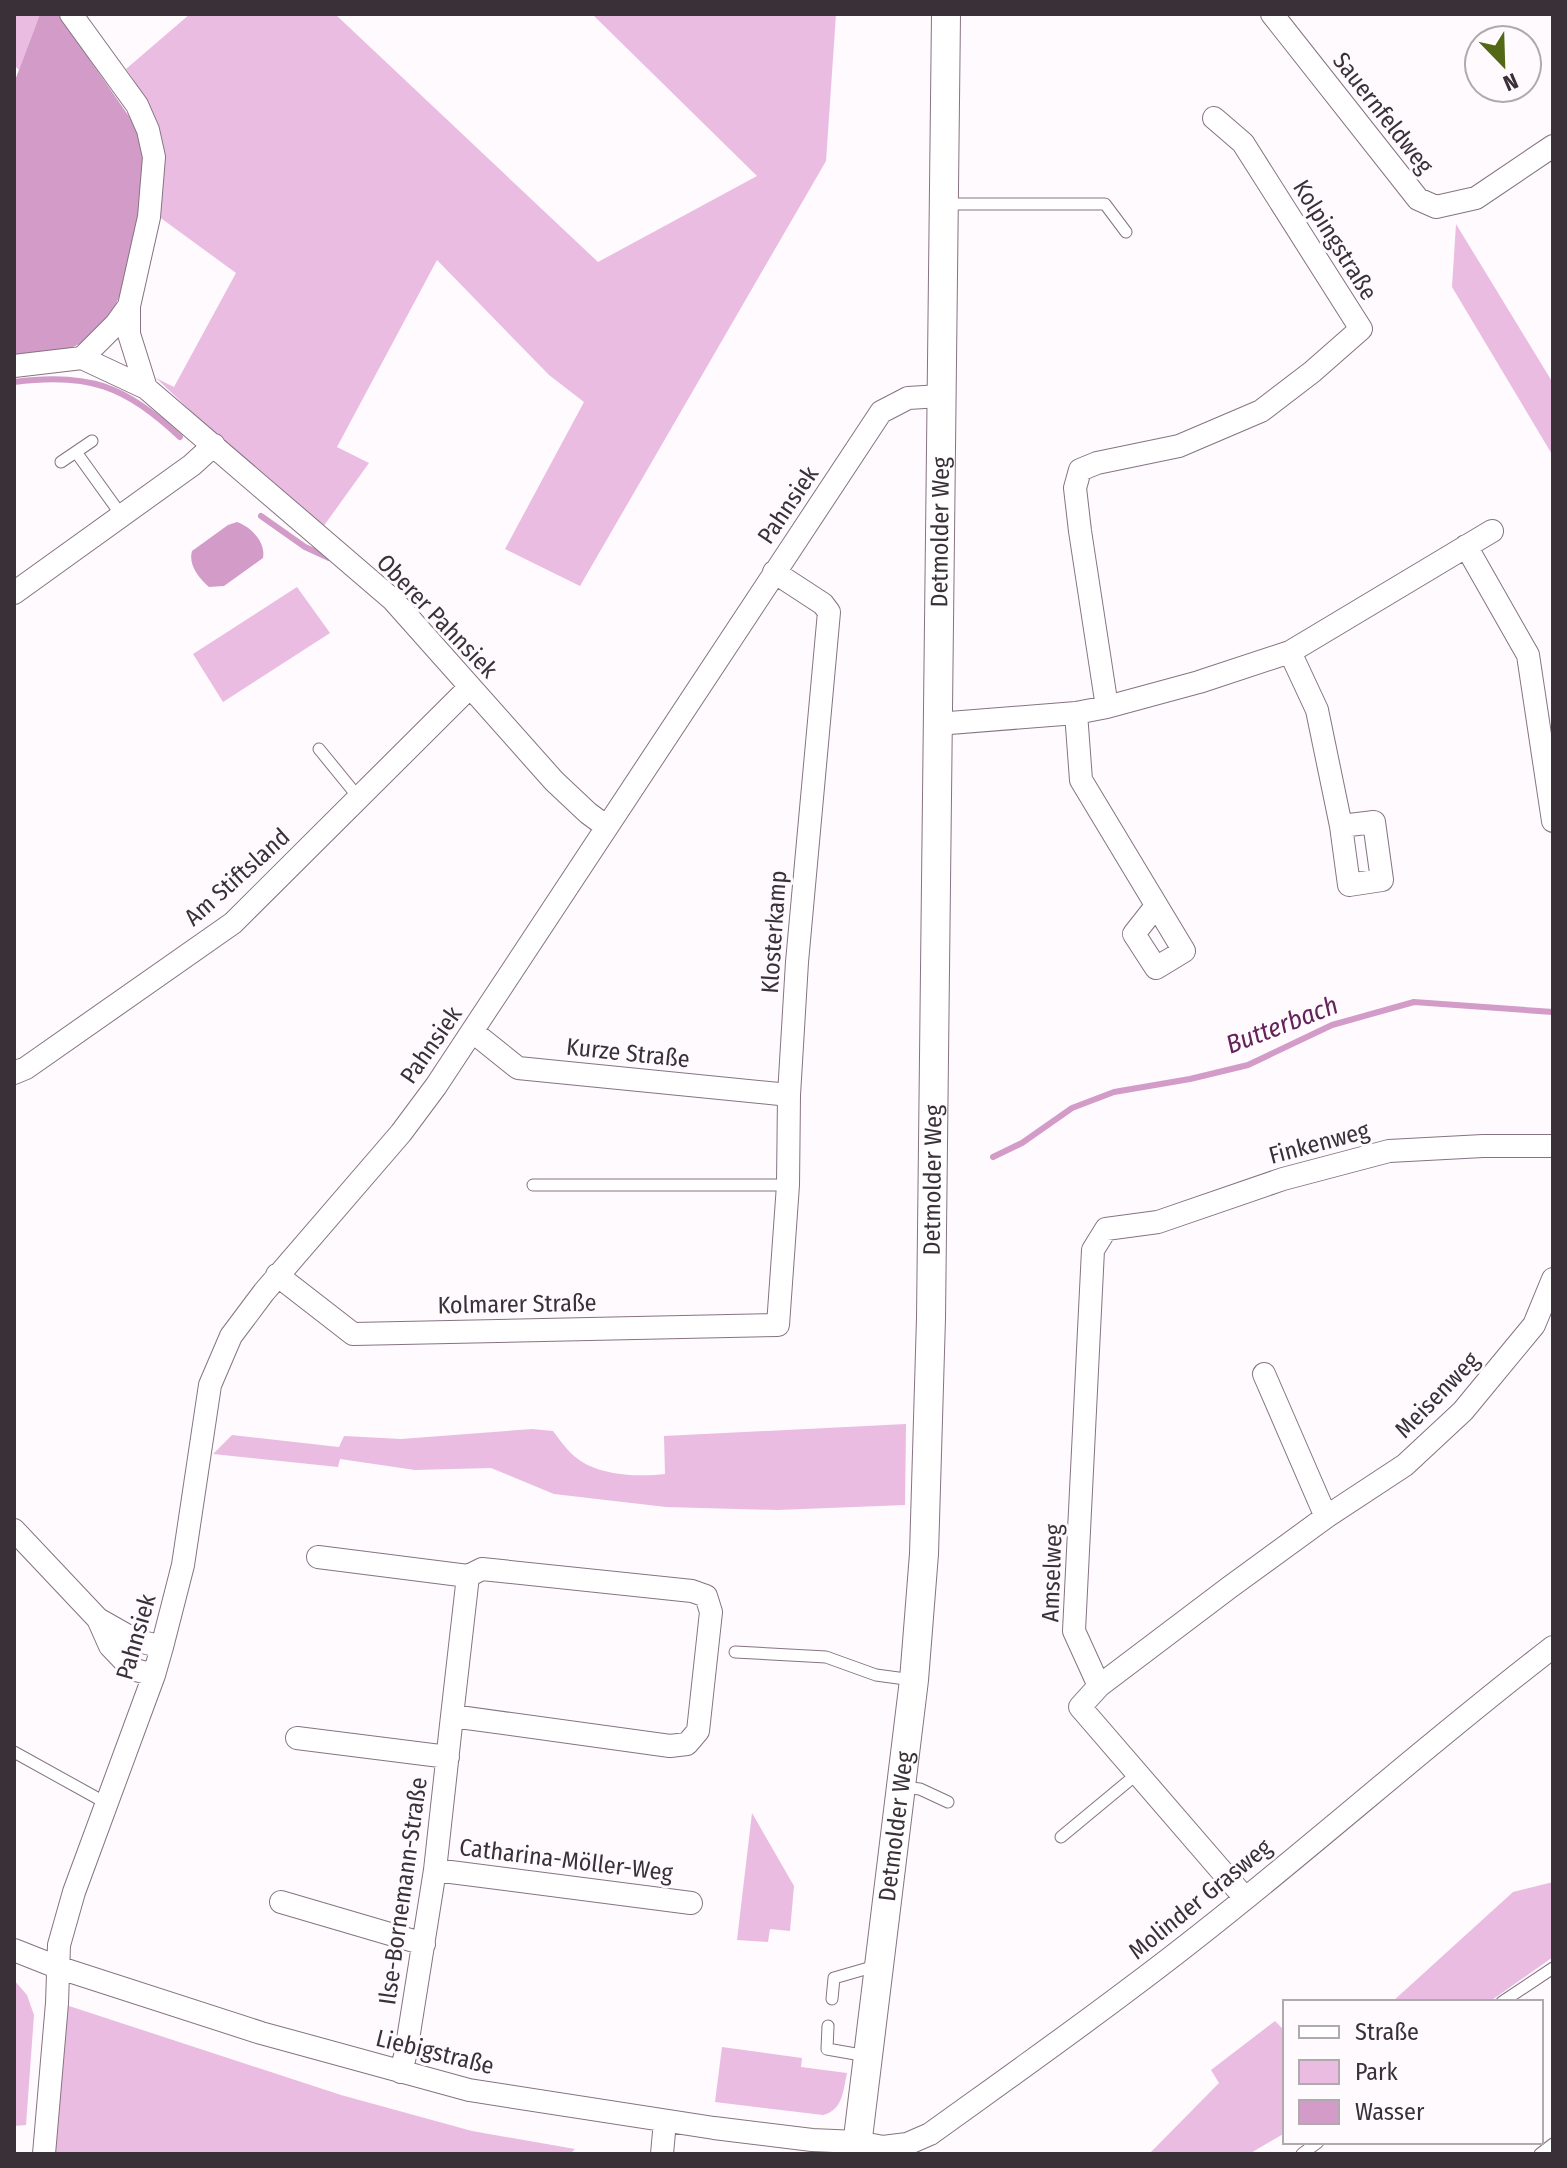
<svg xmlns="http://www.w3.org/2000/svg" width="1567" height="2168" font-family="'Fira Sans Condensed',sans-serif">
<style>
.green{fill:#eabce1}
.water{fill:#d29bc8}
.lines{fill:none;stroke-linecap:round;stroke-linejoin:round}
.stream{stroke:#d29bc8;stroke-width:6}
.service-casing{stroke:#867382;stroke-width:13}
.minor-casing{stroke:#867382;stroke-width:24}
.tertiary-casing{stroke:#867382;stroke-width:30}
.service{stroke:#fff;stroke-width:11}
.minor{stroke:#fff;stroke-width:22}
.tertiary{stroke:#fff;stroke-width:28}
.labels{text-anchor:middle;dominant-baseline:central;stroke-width:6;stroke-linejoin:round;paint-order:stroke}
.street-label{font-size:24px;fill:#3a3138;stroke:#fefafd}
.water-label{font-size:26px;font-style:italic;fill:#62225a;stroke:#fefafd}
</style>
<rect width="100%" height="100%" fill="#fefafd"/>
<path class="green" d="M14,14H40L19,70L14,65Z
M190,14H335L598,262L757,176L592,14H836L826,161L580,586L505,549L584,402L549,375L437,260L337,447L369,463L323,527L246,463L156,378L174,387L236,273L158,216C155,166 159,111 126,69Z
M1456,224L1553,383V456L1452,287Z
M297,587L330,633L223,702L193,654Z
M906,1424L905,1505L777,1510L666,1507L554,1494L491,1468L415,1470L340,1459L338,1467L213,1454L232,1435L339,1447L344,1436L401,1439L532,1429L553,1431C560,1440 568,1452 578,1459C600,1476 640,1477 665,1474L664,1436Z
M752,1813L794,1886L790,1931L770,1929L768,1942L737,1940Z
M1553,1882V1957L1489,2002H1392L1513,1892Z
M14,1980L27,1995L34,2015L26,2125L14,2126Z
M63,2004L341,2095L472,2131L575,2149L570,2154H49Z
M1275,2021L1285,2031V2133L1249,2154H1149L1219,2083L1211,2070Z
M722,2047L802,2058L801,2067L847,2073C843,2091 843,2110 823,2115L715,2102Z"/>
<path class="water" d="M40,14H58L135,125L144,156L145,211L124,284L115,307L101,329L84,342L66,350L14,361V83Z
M237,522C251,527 266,542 263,558L224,586L209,587C199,578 188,565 192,551L228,525Z"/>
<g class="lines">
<path class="stream" d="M14,382C89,372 125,386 180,437
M261,516L305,547L329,558
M993,1157L1022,1143L1072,1108L1114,1092L1190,1079L1248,1065L1332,1025L1414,1002L1553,1012"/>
<defs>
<path id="service" d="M944,204H1105L1126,232
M76,452L122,516
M61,462L92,441
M319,749L359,798
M533,1185H788
M735,1652L826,1657L876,1675L913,1680
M14,1752L106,1803
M901,1787L920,1789L948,1802
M1061,1837L1137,1774
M832,1999L834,1978L879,1965
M1502,2002L1553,1968
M828,2026L827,2049L867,2056
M1302,2154L1318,2142
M1540,2154L1553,2144"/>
<path id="minor" d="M71,14L137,105L148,130L154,157L149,217L129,306L116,324L82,358
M1272,14L1418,199L1436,207L1476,198L1553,146
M129,306V334L146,388
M14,366L82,358L146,388L393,600L554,781L588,813L607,827
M1466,546L1528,655L1553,821
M14,593L192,465L214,445
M1290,652L1317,710L1341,826L1349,885L1382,880L1374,822L1341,826
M1107,707L1080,531L1075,488L1080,470L1097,463L1179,446L1261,411L1312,372L1361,329L1243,143L1214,118
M1076,713L1081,780L1184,951L1156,968L1134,934L1156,906
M937,724L1076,713L1107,707L1199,682L1290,652L1492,531
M473,1032L518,1068L789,1095
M14,1073L26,1068L233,923L470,687
M277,1275L353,1334L778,1325L788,1185L789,1095L797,962L829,612L823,604L774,572
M1264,1374L1326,1517
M14,1530L98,1619L110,1646L132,1669L154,1675
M318,1557L468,1576
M98,1619L135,1640L162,1647
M1099,1686L1074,1631L1093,1250L1106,1229L1158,1222L1283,1179L1389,1151L1483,1146H1553
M297,1738L448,1757
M435,1870L691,1903
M1245,1898L1080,1707L1099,1686L1230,1587L1326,1517L1405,1465L1463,1411L1534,1325L1553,1279
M281,1902L424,1944
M14,1950L57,1967L261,2033L469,2090L714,2128L812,2140L857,2142L883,2147L907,2144L930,2134C998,2085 1066,2037 1132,1987C1277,1879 1410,1757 1553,1647
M401,2072L406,2052L435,1870L452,1716L670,1746L687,1744L698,1731L711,1612L706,1596L692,1591L482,1569L468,1576L452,1716
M44,2154L57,2003L59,1945L74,1892L154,1675L162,1647L183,1565L210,1385L231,1336L264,1292L401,1133L436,1086L881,412L908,398L941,396
M662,2154L665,2121"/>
<g id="tertiary">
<path id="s1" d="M856,2154L914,1680L924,1554L931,1318L946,14"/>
</g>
</defs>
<use href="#service" class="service-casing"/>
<use href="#minor" class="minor-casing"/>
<use href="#tertiary" class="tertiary-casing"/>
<use href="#service" class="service"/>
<use href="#minor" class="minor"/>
<use href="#tertiary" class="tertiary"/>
</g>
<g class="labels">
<g class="street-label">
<text transform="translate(1383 113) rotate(52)">Sauernfeldweg</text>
<text transform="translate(1335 240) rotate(58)">Kolpingstraße</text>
<text transform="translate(788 505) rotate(-56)">Pahnsiek</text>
<text stroke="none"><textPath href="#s1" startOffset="1626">Detmolder Weg</textPath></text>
<text transform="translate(437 616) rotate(46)">Oberer Pahnsiek</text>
<text transform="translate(237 877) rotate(-42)">Am Stiftsland</text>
<text transform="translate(774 932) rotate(-86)">Klosterkamp</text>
<text transform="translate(431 1045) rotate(-55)">Pahnsiek</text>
<text transform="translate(628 1053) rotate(6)">Kurze Straße</text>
<text transform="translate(1319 1143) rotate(-15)">Finkenweg</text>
<text stroke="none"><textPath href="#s1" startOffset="978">Detmolder Weg</textPath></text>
<text transform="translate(517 1304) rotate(-1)">Kolmarer Straße</text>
<text transform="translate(1437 1395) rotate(-46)">Meisenweg</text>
<text transform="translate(1052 1573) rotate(-88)">Amselweg</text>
<text transform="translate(136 1637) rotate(-74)">Pahnsiek</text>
<text stroke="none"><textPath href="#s1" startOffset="330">Detmolder Weg</textPath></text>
<text transform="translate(566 1860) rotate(7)">Catharina-Möller-Weg</text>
<text transform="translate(403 1891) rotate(-82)">Ilse-Bornemann-Straße</text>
<text transform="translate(1200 1899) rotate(-39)">Molinder Grasweg</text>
<text transform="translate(435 2052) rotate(14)">Liebigstraße</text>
</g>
<g class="water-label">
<text transform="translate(1282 1025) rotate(-21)">Butterbach</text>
</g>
</g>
<rect width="1567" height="2168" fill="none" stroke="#3a3138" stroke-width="32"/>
<rect x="1283" y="2000" width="260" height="144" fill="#fefafd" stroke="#b0aaae" stroke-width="2"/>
<rect x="1299" y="2026" width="40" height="12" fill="#ffffff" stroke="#b0aaae" stroke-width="2"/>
<text x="1355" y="2040" font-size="24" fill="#3a3138">Straße</text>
<rect x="1299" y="2060" width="40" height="24" fill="#eabce1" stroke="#b0aaae" stroke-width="2"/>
<text x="1355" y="2080" font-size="24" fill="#3a3138">Park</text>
<rect x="1299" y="2100" width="40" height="24" fill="#d29bc8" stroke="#b0aaae" stroke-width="2"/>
<text x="1355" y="2120" font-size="24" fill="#3a3138">Wasser</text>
<g transform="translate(1503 64) rotate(157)"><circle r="38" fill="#fefafd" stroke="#b0aaae" stroke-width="2"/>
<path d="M0-6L14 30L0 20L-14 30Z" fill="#536814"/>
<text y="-12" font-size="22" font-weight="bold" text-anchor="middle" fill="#3a3138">N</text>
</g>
</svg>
